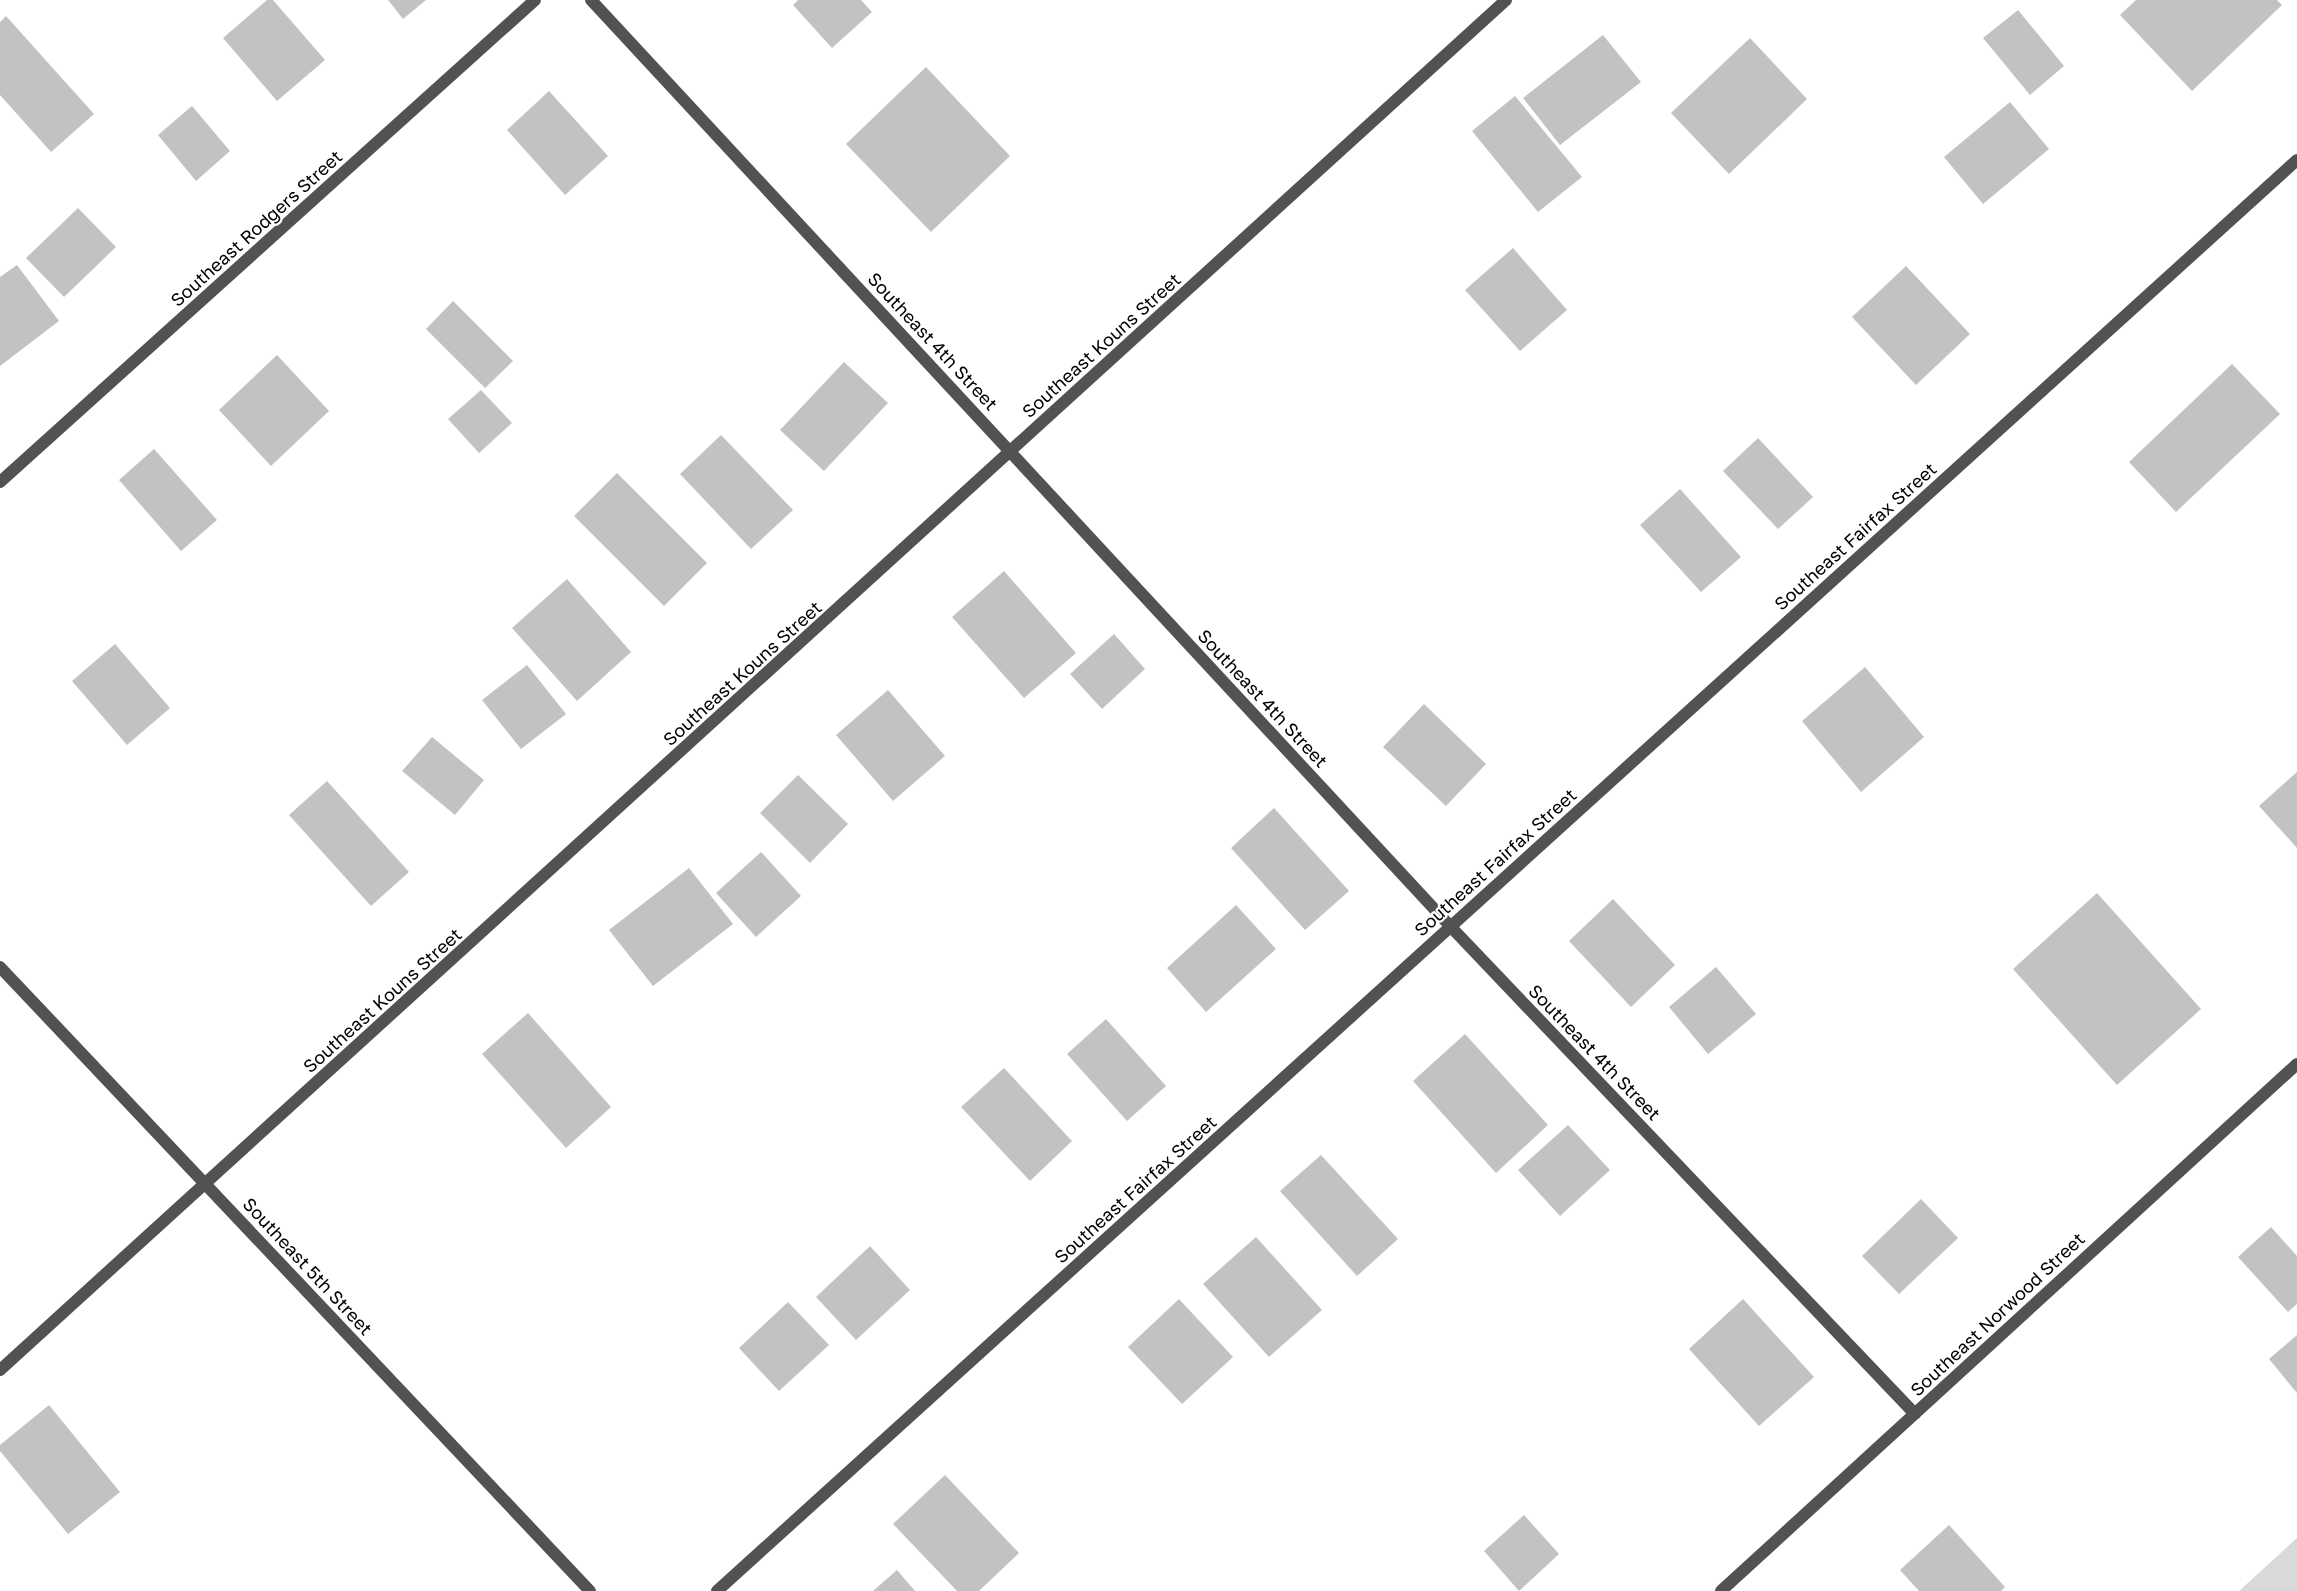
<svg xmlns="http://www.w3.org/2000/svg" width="2297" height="1591" font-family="'Golos Text',sans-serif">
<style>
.green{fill:#d9d9d9}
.building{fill:#c2c2c2}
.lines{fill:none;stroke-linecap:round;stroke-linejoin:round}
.minor{stroke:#525252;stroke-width:12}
.labels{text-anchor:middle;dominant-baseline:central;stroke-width:4.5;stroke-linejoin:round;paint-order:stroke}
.street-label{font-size:18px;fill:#000;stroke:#fff}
</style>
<rect width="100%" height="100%" fill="#fff"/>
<path class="green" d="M2297,1538V1591H2239Z"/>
<path class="building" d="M267,0H273L325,60L277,101L223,38Z
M388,0H426L403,19Z
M798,0H861L872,12L832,48L793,5Z
M2136,0H2277L2282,5L2192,91L2120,15Z
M2018,10L2064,66L2030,95L1983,38Z
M6,16L94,114L51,152L0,95V22Z
M1603,35L1641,82L1560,145L1523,98Z
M1750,38L1807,99L1729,174L1671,113Z
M926,67L1010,156L931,232L846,144Z
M549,91L608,156L565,195L507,130Z
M1515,96L1582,177L1538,212L1472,131Z
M2010,102L2049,149L1983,204L1944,157Z
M192,106L230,151L196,181L158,135Z
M78,208L116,247L64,297L26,258Z
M1513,248L1567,310L1520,351L1465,290Z
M17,265L59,321L0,366V277Z
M1906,266L1970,334L1916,385L1852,317Z
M453,301L513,361L485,388L426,329Z
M277,355L329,411L271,466L219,410Z
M844,362L888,403L824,471L780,430Z
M2232,364L2280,414L2176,512L2129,462Z
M481,390L512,423L479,453L448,419Z
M721,435L793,510L751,549L680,474Z
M1758,438L1813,497L1778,529L1723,471Z
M154,449L217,520L181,551L119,480Z
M617,473L707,563L664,606L574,516Z
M1680,489L1741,557L1701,592L1640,525Z
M1004,571L1076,653L1024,698L952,617Z
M567,579L631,652L577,701L512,628Z
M1114,634L1145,669L1102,709L1070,674Z
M115,644L170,708L127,745L72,681Z
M527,665L566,714L521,749L482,700Z
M1865,667L1924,737L1861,792L1802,721Z
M888,690L945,756L893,801L836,735Z
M1424,704L1486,764L1446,806L1383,747Z
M432,737L484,780L455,815L402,771Z
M2297,772V848L2259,806Z
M798,775L848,824L810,863L760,813Z
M327,781L409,872L371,906L289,815Z
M1274,808L1349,891L1305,930L1231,848Z
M761,852L801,896L756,937L716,893Z
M689,868L733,924L653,986L609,930Z
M2097,893L2201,1009L2117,1085L2013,969Z
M1613,899L1675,965L1631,1007L1569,941Z
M1236,905L1276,949L1206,1012L1167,968Z
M1716,967L1756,1014L1708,1054L1669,1007Z
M528,1013L611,1107L566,1148L482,1054Z
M1106,1019L1166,1086L1127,1121L1067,1054Z
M1465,1034L1548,1125L1496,1173L1413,1081Z
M1004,1068L1072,1141L1030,1181L961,1107Z
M1568,1125L1610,1170L1560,1216L1518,1170Z
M1321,1155L1398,1239L1357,1276L1280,1191Z
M1921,1199L1958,1238L1899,1294L1862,1256Z
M2271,1227L2297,1256V1304L2288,1312L2238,1257Z
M1256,1237L1322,1310L1269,1357L1203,1284Z
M870,1246L910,1290L856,1340L816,1297Z
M1179,1299L1233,1357L1182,1404L1128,1347Z
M1743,1299L1814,1377L1759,1426L1689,1349Z
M788,1302L829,1345L779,1391L739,1348Z
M2297,1335V1393L2269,1359Z
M49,1405L120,1492L68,1534L0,1451V1445Z
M945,1475L1019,1553L979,1591H957L893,1524Z
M1524,1515L1559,1554L1519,1591L1484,1551Z
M1949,1525L2005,1587L2001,1591H1919L1900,1570Z
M897,1570L915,1591H873Z"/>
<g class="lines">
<path class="minor" d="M591,0L1451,927L1915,1414
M0,482L535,0
M0,967L590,1591
M0,1370L1506,0
M717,1591L2297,160
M1721,1591L2297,1064"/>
</g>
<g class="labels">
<g class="street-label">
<text transform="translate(256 228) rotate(-42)">Southeast Rodgers Street</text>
<text transform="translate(933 341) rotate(47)">Southeast 4th Street</text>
<text transform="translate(1101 345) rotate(-42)">Southeast Kouns Street</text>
<text transform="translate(1855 536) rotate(-42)">Southeast Fairfax Street</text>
<text transform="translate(742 673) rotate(-42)">Southeast Kouns Street</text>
<text transform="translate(1263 698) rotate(47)">Southeast 4th Street</text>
<text transform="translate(1495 862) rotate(-42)">Southeast Fairfax Street</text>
<text transform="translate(382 1000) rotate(-42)">Southeast Kouns Street</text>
<text transform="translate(1595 1052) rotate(46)">Southeast 4th Street</text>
<text transform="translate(1135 1189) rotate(-42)">Southeast Fairfax Street</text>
<text transform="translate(308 1266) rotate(47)">Southeast 5th Street</text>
<text transform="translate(1997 1314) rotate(-43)">Southeast Norwood Street</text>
</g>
</g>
</svg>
